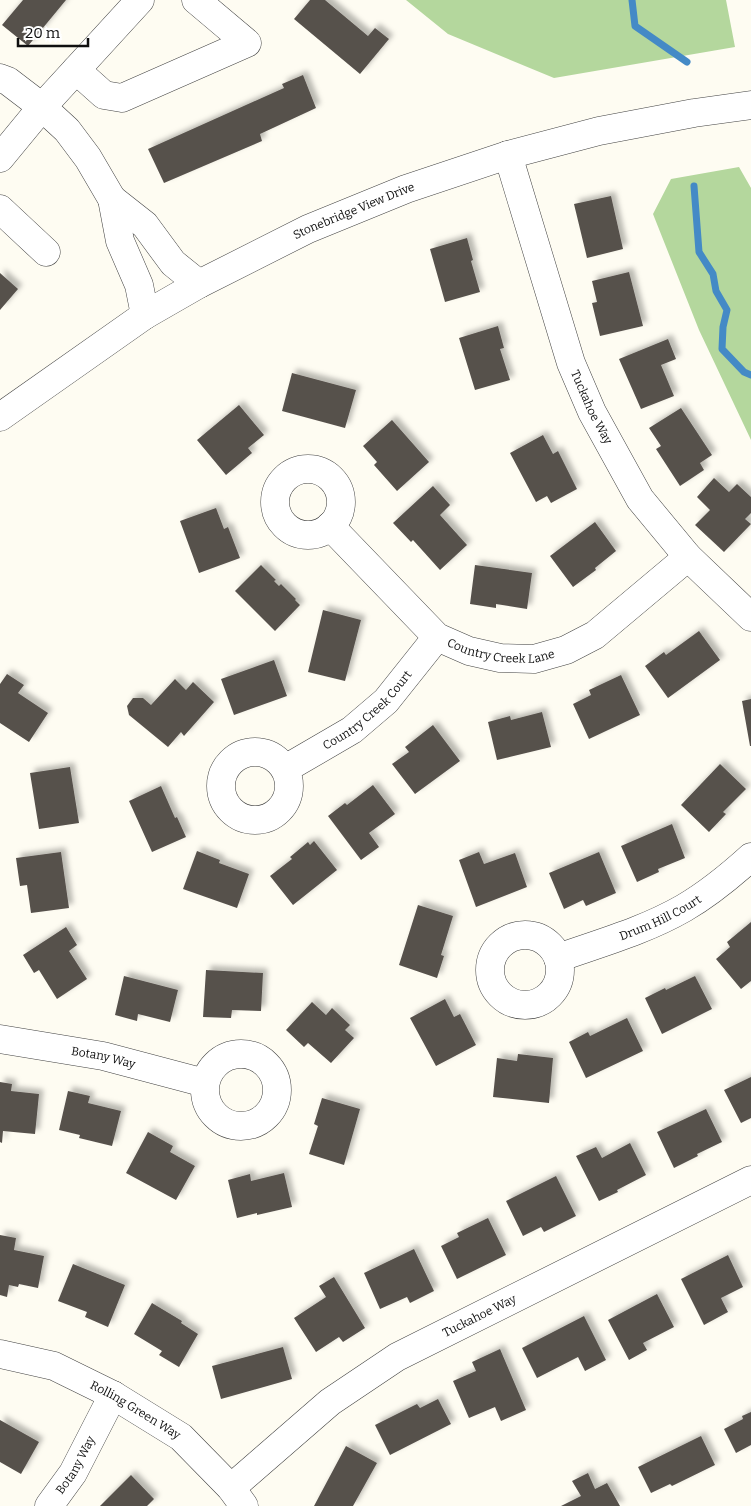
<svg xmlns="http://www.w3.org/2000/svg" width="751" height="1506" font-family="Bitter,serif">
<style>
.forest{fill:#b4d79d}
.lines{fill:none;stroke-linecap:round;stroke-linejoin:round}
.stream{stroke:#448ac6;stroke-width:7}
.building{fill:#57514c;filter:url(#shadow)}
.minor-casing{stroke:#424242;stroke-width:29}
.minor{stroke:#fff;stroke-width:28}
.labels{text-anchor:middle;dominant-baseline:central;stroke-width:5;stroke-linejoin:round;paint-order:stroke}
.street-label{font-size:12px;fill:#0f0f0f;stroke:#fff}
</style>
<defs>
<filter id="shadow"><feDropShadow dx="4.5" dy="-4.5" stdDeviation="2.5" flood-color="#0004"/></filter>
</defs>
<rect width="100%" height="100%" fill="#fefcf2"/>
<path class="forest" d="M406,0H726L735,47L554,78L448,34Z
M739,167L751,188V440L699,330L653,214L671,179Z"/>
<g class="lines">
<path class="stream" d="M632,0L635,26L687,62
M694,186L699,252L713,274L716,291L727,310L723,327L722,349L744,372L751,375"/>
</g>
<path class="building" d="M23,0H66L28,46L2,25Z
M310,0H325L368,36L375,28L389,39L360,74L294,19Z
M303,75L316,108L260,134L262,141L164,183L148,149L284,88L282,84Z
M611,196L623,249L587,258L574,204Z
M467,238L473,260L471,261L480,292L445,302L430,249Z
M629,272L643,326L600,336L592,303L597,302L592,281Z
M0,273L18,289L0,310Z
M498,326L504,348L500,349L510,380L475,390L459,338Z
M668,339L676,359L661,365L674,396L641,409L619,359Z
M292,373L356,390L345,428L282,411Z
M239,405L264,435L248,448L252,453L226,475L197,440Z
M681,408L712,455L700,463L704,470L680,486L656,449L661,446L649,428Z
M392,420L429,462L397,491L374,465L377,462L363,446Z
M543,435L553,454L558,451L577,489L551,503L547,496L536,502L510,453Z
M714,478L729,492L737,484L751,497V513L745,519L751,524L724,552L695,525L710,510L697,497Z
M433,486L450,505L440,515L467,545L440,570L413,540L411,542L393,523Z
M216,508L224,529L228,527L240,558L199,573L180,521Z
M595,522L616,551L595,568L596,570L573,587L550,556Z
M261,565L276,580L274,581L279,586L281,584L296,599L295,600L300,605L275,631L235,591Z
M475,565L532,573L527,609L496,604V608L470,604Z
M323,610L361,620L345,681L308,672Z
M699,631L720,660L668,698L645,666L664,652L666,655Z
M274,660L287,696L234,715L221,679Z
M7,674L24,685L18,693L48,713L29,742L0,723V684Z
M621,675L640,715L589,739L573,704L591,695L589,690Z
M175,679L186,690L193,682L214,702L184,736L181,732L168,747L129,715L127,706L133,698H143L151,705Z
M751,699V746H750L742,701Z
M542,712L551,747L497,760L488,722L510,716L511,720Z
M433,725L460,761L415,794L392,764L409,752L405,747Z
M720,764L746,789L723,812L726,814L709,832L681,805Z
M70,767L79,823L39,829L30,773Z
M373,785L395,814L369,833L379,847L361,860L328,816L345,803L347,805Z
M161,786L175,818L177,817L186,837L152,852L129,801Z
M672,824L685,858L658,869L659,872L637,882L621,846Z
M314,841L337,870L293,905L270,876L292,859L290,857L308,842L310,845Z
M197,851L220,860L219,863L249,874L237,908L183,889Z
M61,852L69,908L31,913L27,885L20,886L16,858Z
M479,852L484,864L515,853L527,887L476,907L459,860Z
M599,852L616,893L586,906L583,900L564,909L549,873Z
M418,905L453,916L441,955L444,956L437,978L399,965Z
M751,922V981L741,989L716,959L730,947L727,942Z
M66,927L77,945L69,951L87,979L57,999L39,970L34,973L23,955Z
M206,970L263,973L261,1011L232,1010L231,1018L203,1017Z
M124,976L178,990L170,1022L138,1014L137,1021L115,1015Z
M695,976L712,1009L662,1034L645,998L665,988L666,990Z
M445,999L454,1017L460,1014L476,1045L436,1066L410,1018Z
M312,1002L326,1015L332,1008L350,1025L345,1030L354,1038L331,1063L308,1043L304,1047L286,1030Z
M627,1018L643,1051L586,1078L569,1042L588,1032L590,1036Z
M518,1054L553,1058L549,1103L493,1097L497,1058L517,1061Z
M751,1077V1118L741,1123L724,1090Z
M0,1082L12,1084L11,1091L39,1094L35,1134L3,1131L2,1143L0,1142Z
M68,1091L90,1096L88,1103L121,1111L112,1146L79,1138L80,1135L59,1130Z
M322,1098L360,1109L344,1165L309,1154L318,1126L314,1124Z
M706,1109L722,1142L697,1154L698,1156L674,1168L657,1132Z
M148,1132L173,1146L170,1152L195,1166L176,1200L126,1173Z
M630,1143L646,1175L617,1190L618,1192L599,1201L576,1156L596,1147L602,1158Z
M284,1173L292,1207L257,1215V1213L237,1218L228,1180L250,1174L251,1181Z
M556,1176L576,1216L544,1232L541,1227L523,1236L506,1201Z
M488,1218L506,1255L457,1279L441,1246L459,1237L457,1233Z
M0,1235L16,1238L14,1250L44,1256L38,1288L19,1284L18,1287L9,1285L7,1297L0,1295Z
M414,1249L434,1291L410,1303L407,1297L380,1309L364,1273Z
M728,1255L743,1287L721,1298L728,1312L704,1325L681,1279Z
M73,1264L125,1285L108,1327L85,1317L87,1312L58,1301Z
M334,1277L365,1328L343,1342L339,1337L316,1352L294,1318L326,1297L319,1286Z
M657,1294L674,1327L643,1343L647,1350L629,1360L608,1320Z
M152,1303L182,1321L181,1323L198,1334L179,1367L159,1355L162,1351L134,1334Z
M584,1316L606,1360L585,1371L578,1357L537,1378L522,1348Z
M283,1347L292,1379L221,1399L212,1366Z
M500,1349L526,1410L501,1421L495,1407L469,1418L453,1381L476,1371L472,1362Z
M438,1399L451,1424L390,1455L375,1425L417,1404L420,1408Z
M751,1412V1445L736,1453L724,1429L743,1419L742,1416Z
M0,1420L39,1442L21,1474L0,1462Z
M701,1436L715,1465L672,1486L670,1484L651,1493L638,1467Z
M346,1446L377,1463L353,1506H314Z
M588,1473L595,1489L607,1483L620,1506H561L581,1496L572,1481Z
M131,1475L154,1499L147,1506H100Z"/>
<g class="lines">
<defs>
<g id="minor">
<path d="M76,70L104,95L122,98L247,43L196,0"/>
<path d="M0,78L8,81L42,107L67,130L88,158L112,199L120,241L139,285L145,315"/>
<path id="s1" d="M508,155L571,363L592,412L640,499L688,557L751,617"/>
<path d="M0,158L42,107L140,0"/>
<path d="M112,199L145,225L173,263L199,284"/>
<path d="M0,209L46,252"/>
<path id="s2" d="M0,417L145,315L199,284L308,229L406,189L508,155L599,131L694,113L751,105"/>
<circle cx="308" cy="502" r="33"/>
<path id="s3" d="M330,526L437,637L469,651L500,658L534,659L566,650L595,635L688,557"/>
<circle cx="255" cy="786" r="34"/>
<path id="s4" d="M285,769L352,730L386,701L437,637"/>
<circle cx="525" cy="970" r="35"/>
<path id="s5" d="M558,958C600,943 644,931 684,908C708,894 730,876 751,857"/>
<path id="s6" d="M0,1039L103,1056L205,1083"/>
<circle cx="241" cy="1090" r="36"/>
<path id="s7" d="M0,1354L54,1366L113,1395L181,1437L231,1488L244,1506"/>
<path id="s8" d="M231,1488L330,1402L397,1357L751,1180"/>
<path id="s9" d="M49,1506L73,1473L113,1395"/>
</g>
</defs>
<use href="#minor" class="minor-casing"/>
<use href="#minor" class="minor"/>
</g>
<g class="labels">
<g class="street-label">
<text stroke="none"><textPath href="#s2" startOffset="411">Stonebridge View Drive</textPath></text>
<text stroke="none"><textPath href="#s1" startOffset="266">Tuckahoe Way</textPath></text>
<text stroke="none"><textPath href="#s3" startOffset="221">Country Creek Lane</textPath></text>
<text stroke="none"><textPath href="#s4" startOffset="102">Country Creek Court</textPath></text>
<text stroke="none"><textPath href="#s5" startOffset="110">Drum Hill Court</textPath></text>
<text stroke="none"><textPath href="#s6" startOffset="105">Botany Way</textPath></text>
<text stroke="none"><textPath href="#s8" startOffset="304">Tuckahoe Way</textPath></text>
<text stroke="none"><textPath href="#s7" startOffset="148">Rolling Green Way</textPath></text>
<text stroke="none"><textPath href="#s9" startOffset="49">Botany Way</textPath></text>
</g>
</g>
<path d="M18 38v8h70v-8" fill="none" stroke="#0f0f0f" stroke-width="2.5"/>
<text x="25" y="38" font-size="15" fill="#0f0f0f" stroke="#ffffff" stroke-width="4" paint-order="stroke">20 m</text>
</svg>
